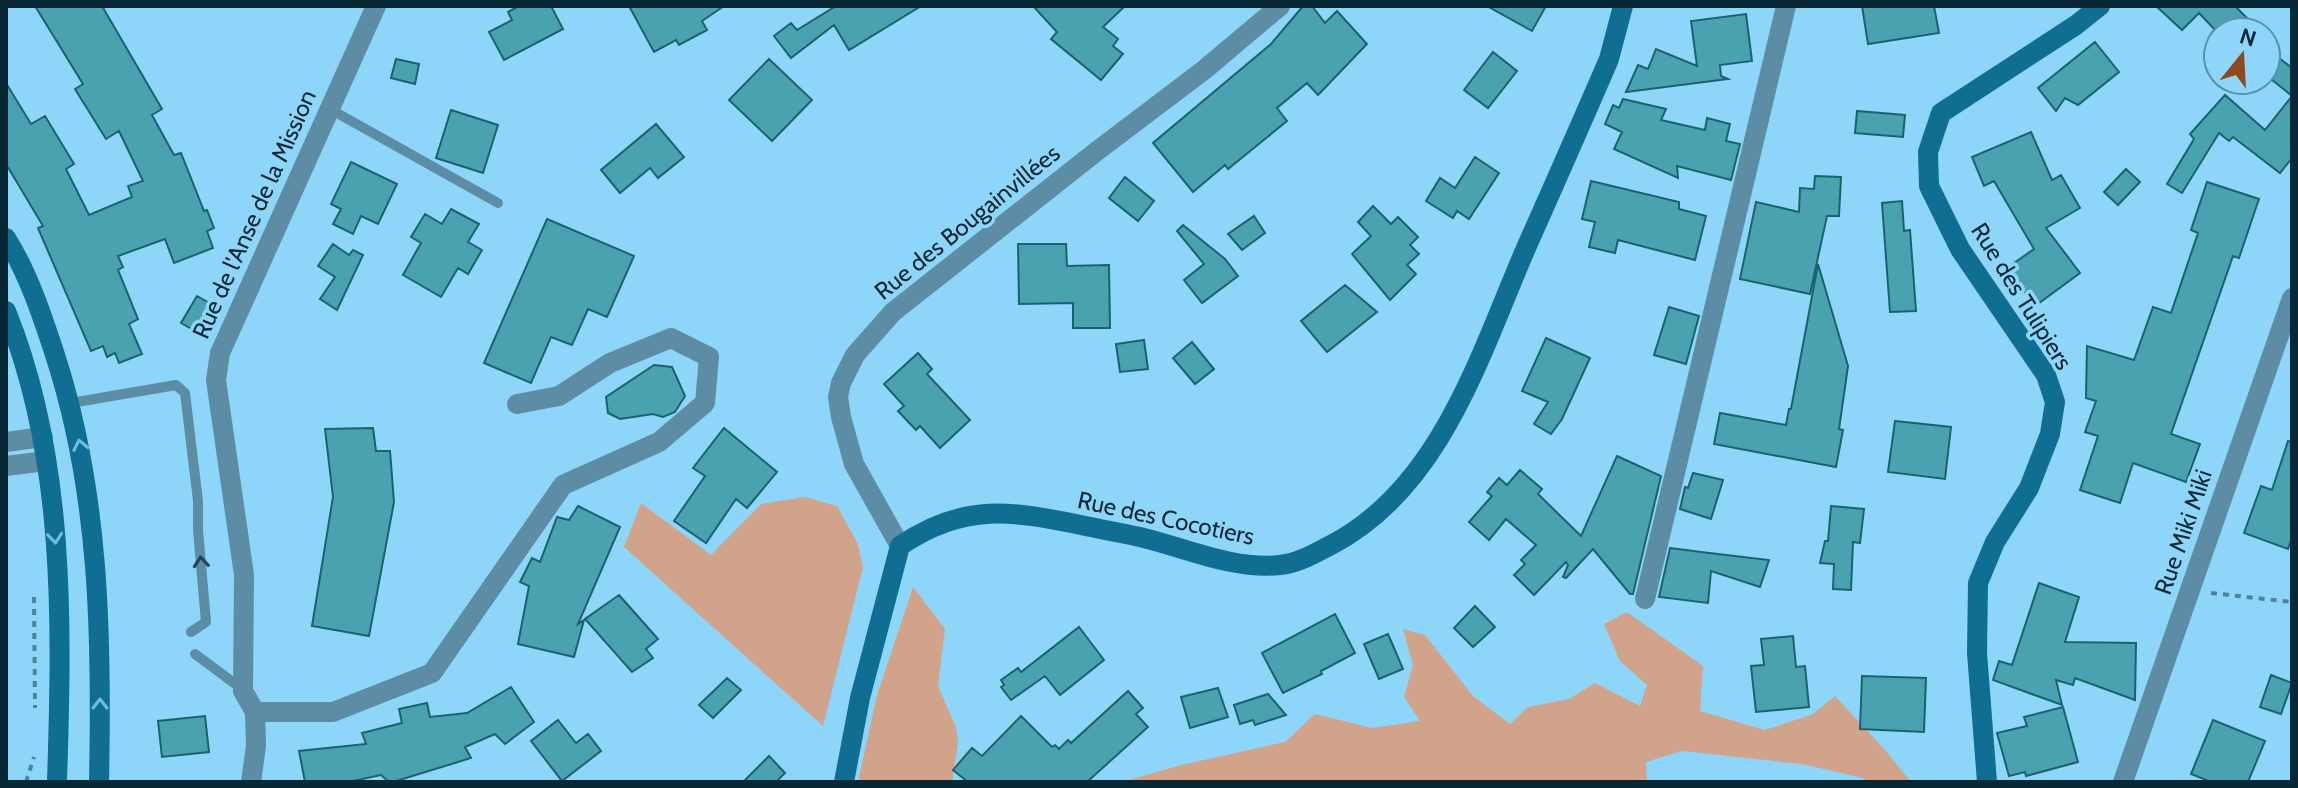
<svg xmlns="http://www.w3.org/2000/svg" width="2298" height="788" font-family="Cabin,sans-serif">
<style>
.green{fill:#d0a38a}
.building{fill:#4aa2b1;stroke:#1c626d;stroke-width:2}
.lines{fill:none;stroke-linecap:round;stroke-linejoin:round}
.path{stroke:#4e829b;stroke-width:4;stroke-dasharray:6 6;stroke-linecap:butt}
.lane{stroke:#5c8da5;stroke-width:10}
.street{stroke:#5c8da5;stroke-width:20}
.secondary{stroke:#0f6e91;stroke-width:20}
.oneway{stroke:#6ebcdf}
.oneway2{stroke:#224657}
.labels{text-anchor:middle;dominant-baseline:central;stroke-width:7;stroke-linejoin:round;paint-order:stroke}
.street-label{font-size:24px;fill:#092836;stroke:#8ed6f9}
</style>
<rect width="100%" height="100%" fill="#8ed6f9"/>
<path class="green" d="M805,497L837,506L858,544L863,567L823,726L624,547L641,503L711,555L761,504Z
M913,587L945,629L938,686L956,727L958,742L952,782H858L877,695Z
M1627,612L1703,666L1700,711L1765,730L1813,714L1835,696L1885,750L1911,782H1866L1863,778L1802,764L1682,751L1646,762L1647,782H1122L1181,765L1285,742L1315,714L1372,728L1420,721L1404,697L1413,665L1403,629L1425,635L1473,696L1510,724L1528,707L1569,699L1595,683L1640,706L1647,685L1620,661L1604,624Z"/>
<path class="building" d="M35,6H102L162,109L152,115L174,155L181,153L204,211L207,210L214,228L207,231L213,248L174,263L165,239L118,256L123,267L118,270L138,319L129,324L142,354L119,363L115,353L107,357L103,346L91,351L38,228L43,226L6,164V83L31,124L45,116L74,164L66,169L89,215L132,197L128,186L143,181L119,131L106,139L75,89L83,84Z
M519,6H551L563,29L504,60L489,32L512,20L508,12Z
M629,6H724L702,21L707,30L679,45L676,40L654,52Z
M836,6H921L849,50L834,25L791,58L774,36L791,23L797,30Z
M1033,6H1125L1103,27L1118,39L1113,46L1123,54L1101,80L1051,39L1057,32Z
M1303,6H1312L1325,23L1337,11L1367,44L1318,95L1307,83L1277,108L1287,121L1228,169L1225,165L1193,192L1153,143L1271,44Z
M1487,6H1546L1532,31Z
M1862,6H1934L1939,33L1868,44Z
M2156,6H2235L2249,20L2236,32H2217L2199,13L2182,30Z
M1746,14L1752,61L1720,65L1721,76L1728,79L1626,92L1638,65L1648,69L1656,49L1697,66L1691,21Z
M2095,42L2119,72L2078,105L2065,98L2056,111L2038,88Z
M2266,48L2292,68V158L2280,173L2233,137L2229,141L2219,133L2182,193L2167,184L2194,139L2190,134L2225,95L2265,130L2292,96L2266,75Z
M1493,52L1517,71L1488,108L1464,90Z
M396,59L419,64L415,84L391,78Z
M769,59L812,100L772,141L729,100Z
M1623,99L1666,109L1661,120L1705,130L1707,118L1730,124L1726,141L1740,144L1731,180L1677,166L1678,178L1614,149L1622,132L1605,124L1613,105L1619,108Z
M451,110L498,125L483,173L436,158Z
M1857,111L1905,115L1903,137L1855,133Z
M656,124L684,157L658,178L650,168L620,193L601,170Z
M2031,132L2052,180L2061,175L2080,208L2046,228L2080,273L2035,306L2007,268L2034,249L1994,181L1984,186L1972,157Z
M1475,157L1499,173L1469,219L1457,211L1453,218L1426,201L1440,178L1455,188Z
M351,162L397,184L378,224L361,216L353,234L333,224L341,209L331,204Z
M2126,169L2140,182L2118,205L2104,192Z
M1815,176L1841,177L1839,216H1827L1810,294L1740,279L1756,202L1799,212L1800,188L1814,189Z
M1125,177L1154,201L1138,221L1109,198Z
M1591,181L1679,202V209L1706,216L1695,260L1618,240L1615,253L1589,247L1595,222L1582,219Z
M2207,182L2259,199L2239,258L2233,256L2171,434L2200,444L2186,482L2133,463L2120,503L2080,490L2098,436L2085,432L2096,401L2086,398L2087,346L2134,360L2153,307L2171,313L2198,233L2191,230Z
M1902,201L1904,231L1910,230L1916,311L1890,312L1882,203Z
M1373,206L1391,224L1398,217L1418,237L1410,245L1419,254L1407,265L1416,274L1390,300L1352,254L1371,236L1358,222Z
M451,209L479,224L468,242L482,250L468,274L458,268L441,297L403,275L421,243L411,237L425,214L442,224Z
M1254,216L1265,233L1242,250L1228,234Z
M547,219L634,256L607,317L588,309L572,345L551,337L531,383L484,363Z
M1183,225L1225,259L1238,276L1202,303L1184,280L1204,264L1177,231Z
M333,244L349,255L353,250L363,255L337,310L320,299L335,277L318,266Z
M1018,244H1066L1067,266L1109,265L1110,328H1073V303L1019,304Z
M1818,264L1848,366L1839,429L1843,430L1836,467L1714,444L1720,413L1786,425L1789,409H1791Z
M1345,285L1377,312L1327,352L1301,321Z
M197,296L213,305L197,332L181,323Z
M1669,307L1699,316L1686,364L1654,355Z
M1546,338L1590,358L1562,419L1551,434L1534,424L1548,402L1522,391Z
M1144,340L1148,369L1120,372L1116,344Z
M1192,342L1214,369L1195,384L1173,358Z
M918,353L932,369L927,374L970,420L940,448L920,426L916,430L898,411L904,406L884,384Z
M654,365L672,367L685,396L675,412L663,417L653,414L620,419L608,413L606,397Z
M1895,421L1951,427L1945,479L1888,472Z
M373,428L376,451H390L394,502L369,636L312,626L333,497L325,429Z
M724,428L777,472L747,508L736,499L706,543L674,521L705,476L693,468Z
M2288,441L2292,442V537L2288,549L2244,533L2261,486L2272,490Z
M1617,456L1661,476L1633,594H1630L1593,549L1566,578L1563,577L1568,565L1566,562L1534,595L1514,575L1525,564L1521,560L1536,545L1506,519L1489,540L1469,522L1492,496L1487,492L1499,478L1507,485L1520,470L1542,489L1538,494L1581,536Z
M1693,473L1723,480L1711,519L1680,509L1685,487L1688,488Z
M578,506L620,527L578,624L584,620L574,657L518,644L529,586L520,582L532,558L540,562L557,517L569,520Z
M1831,506L1864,509L1860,543L1853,542L1851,590L1833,589L1834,564L1820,563L1825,541H1828Z
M1670,548L1701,552L1769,560L1760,587L1711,571L1708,603L1659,597Z
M2039,583L2079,597L2065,642L2136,643L2135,700L2075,678L2073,685L2056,680L2062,705L1993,680L1999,661L2012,665Z
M619,595L658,639L646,649L653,658L632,672L585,619Z
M1475,606L1495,627L1473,647L1454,628Z
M1335,614L1355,653L1321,671L1322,674L1283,693L1262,653Z
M1079,627L1104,660L1060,695L1045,676L1011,700L1001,687L1004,685L1001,680L1018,668L1021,672Z
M1388,634L1403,669L1379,679L1364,644Z
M1793,636L1796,667L1805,666L1809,707L1756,712L1751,666L1764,665L1761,639Z
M2271,675L2292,683L2281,714L2260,707Z
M1862,676L1926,678L1924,732L1860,729Z
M727,678L741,690L713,718L699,705Z
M511,687L534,722L505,744L495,734L465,747L471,758L393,782H389L381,775L348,782H305L299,751L366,744L362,733L402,723L399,709L427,703L430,717L467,713Z
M1218,688L1228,717L1190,728L1181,697Z
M1128,691L1143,708L1136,714L1148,727L1087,782H968L953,770L972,748L982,756L1021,716L1052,747L1055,745L1059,749L1068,740L1071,743Z
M1268,694L1286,715L1255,725L1253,720L1240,724L1234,705Z
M2063,707L2078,762L2026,776L2025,772L2009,776L1997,733L2027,726L2024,717Z
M205,716L209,752L162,757L158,721Z
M558,720L576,743L588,734L601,751L562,781L531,741Z
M2213,720L2265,741L2248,782H2211L2191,774Z
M769,756L785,773L776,782H743Z"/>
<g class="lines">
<path class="path" d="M2211,593L2292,602
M34,597L35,708
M26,782L34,757"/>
<path class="lane" d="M328,108L498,203
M71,403L176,385L185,393L198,501V530L206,622L191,632
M195,654L242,689"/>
<path class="street" d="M6,442L43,437
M6,466L46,461
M900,546L854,464L841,417L838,397L841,383L855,355L893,312L1097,151L1204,70L1280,6
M1645,599L1786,6
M255,712H333L432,673L563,485L659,442L705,403L709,357L671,338L610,363L559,396L517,404
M251,782L256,746L255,712L243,691L244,575L216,380L220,353L234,322L376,6
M2123,782L2292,298"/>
<path class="secondary" d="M6,238C28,273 42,315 55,355C100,493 102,638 99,782
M6,311C66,459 62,625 57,782
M844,782L860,698L900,546C967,500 1016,512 1091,527C1109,531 1127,534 1144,538C1188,549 1235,570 1280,565C1299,563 1315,553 1331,545C1441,488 1480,354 1526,248C1554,185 1582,122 1609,59L1623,6
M1987,782L1977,653L1978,583L1995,542L2029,488L2050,434L2055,402L2046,375L1960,249L1929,186L1928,152L1941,113L2076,25L2100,6"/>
</g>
<defs><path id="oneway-chevron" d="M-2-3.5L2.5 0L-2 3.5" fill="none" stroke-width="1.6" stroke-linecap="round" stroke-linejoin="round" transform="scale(2)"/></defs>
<g class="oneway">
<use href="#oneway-chevron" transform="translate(80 445) rotate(-102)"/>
<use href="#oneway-chevron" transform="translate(55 538) rotate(84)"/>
<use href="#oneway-chevron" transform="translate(100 704) rotate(-90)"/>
</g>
<use class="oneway2" href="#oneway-chevron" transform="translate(201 562) rotate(-95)"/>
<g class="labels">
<g class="street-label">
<text transform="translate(254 214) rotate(-66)">Rue de l'Anse de la Mission</text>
<text transform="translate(967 222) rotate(-39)">Rue des Bougainvillées</text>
<text transform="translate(2022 296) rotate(58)">Rue des Tulipiers</text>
<text transform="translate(1166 518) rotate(12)">Rue des Cocotiers</text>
<text transform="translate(2183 532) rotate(-71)">Rue Miki Miki</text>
</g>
</g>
<rect width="2298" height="788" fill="none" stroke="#092836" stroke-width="16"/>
<g transform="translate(2242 56) rotate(18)"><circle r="38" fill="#8ed6f9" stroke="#5990ab" stroke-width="2"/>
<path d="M0-6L14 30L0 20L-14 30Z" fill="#8e4a1e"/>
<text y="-12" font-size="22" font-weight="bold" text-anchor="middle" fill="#092836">N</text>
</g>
</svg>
